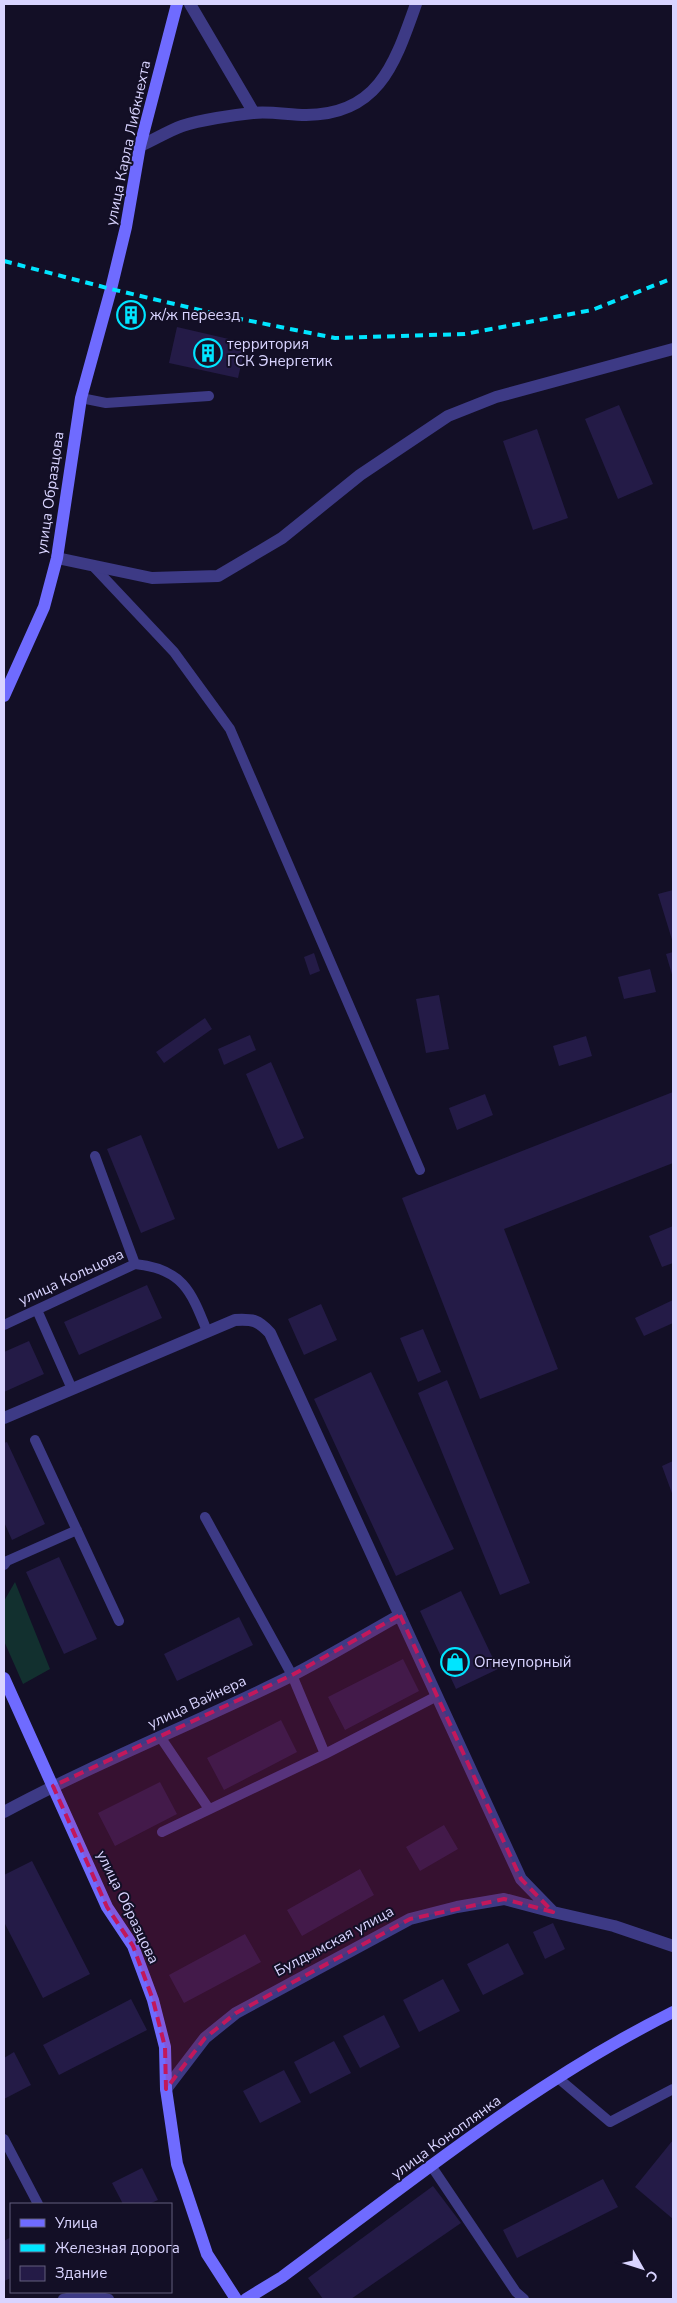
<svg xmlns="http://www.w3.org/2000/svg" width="677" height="2303" font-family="'Nunito Sans',sans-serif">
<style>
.green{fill:#12302f}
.building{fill:#241b47}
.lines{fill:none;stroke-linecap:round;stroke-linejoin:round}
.service{stroke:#3d3a85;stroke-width:10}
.minor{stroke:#3d3a85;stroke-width:12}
.secondary{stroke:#6f6bff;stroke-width:12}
.rail{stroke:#00e5ff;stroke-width:4;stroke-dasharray:8 6;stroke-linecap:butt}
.marked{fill:#c2185b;fill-opacity:0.2;stroke:#c2185b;stroke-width:4;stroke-dasharray:10 6;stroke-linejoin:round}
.labels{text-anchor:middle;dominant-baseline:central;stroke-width:4;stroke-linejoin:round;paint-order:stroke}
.street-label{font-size:15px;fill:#d9d4ff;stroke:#130f26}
.poi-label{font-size:15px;fill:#d9d4ff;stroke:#130f26;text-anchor:start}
</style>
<rect width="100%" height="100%" fill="#130f26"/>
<path class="green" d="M15,1582L50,1669L23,1684L4,1641V1601Z"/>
<path class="building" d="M124,306L141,310L138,325L120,321Z
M177,327L246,343L238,378L169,363Z
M619,405L653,484L618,499L585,419Z
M537,429L568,518L533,530L503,441Z
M673,890V943L658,894Z
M673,952V978L666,954Z
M314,953L320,971L310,975L304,957Z
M650,969L656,992L624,999L618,977Z
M439,995L449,1049L426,1053L416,999Z
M205,1018L212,1029L164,1063L156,1052Z
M250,1035L256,1050L224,1065L218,1049Z
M586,1036L592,1056L559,1066L553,1046Z
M271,1062L304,1138L278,1149L246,1074Z
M673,1092V1163L504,1229L558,1369L480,1399L402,1198Z
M485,1094L493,1115L457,1130L449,1108Z
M141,1135L175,1219L141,1233L107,1149Z
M673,1226V1263L662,1267L649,1236Z
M147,1285L162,1318L79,1355L64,1322Z
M673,1300V1323L644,1336L635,1318Z
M321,1304L337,1340L304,1355L288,1319Z
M423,1329L441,1372L418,1382L400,1338Z
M29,1341L44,1374L4,1392V1352Z
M371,1372L454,1549L396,1576L314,1399Z
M447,1380L530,1583L500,1595L418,1393Z
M7,1442L45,1524L12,1540L4,1522V1443Z
M673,1461V1496L662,1466Z
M59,1557L97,1639L64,1654L26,1572Z
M461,1591L498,1669L456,1689L420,1611Z
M239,1617L253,1645L177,1681L164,1654Z
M403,1659L419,1691L345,1730L328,1697Z
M281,1720L297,1752L224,1790L207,1758Z
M160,1782L177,1814L115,1846L98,1813Z
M444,1825L458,1849L420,1871L406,1847Z
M32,1861L90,1974L43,1998L4,1922V1875Z
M360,1869L374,1895L302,1936L287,1910Z
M553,1923L565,1949L545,1959L533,1932Z
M245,1934L261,1962L184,2003L169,1975Z
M508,1943L524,1974L483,1995L467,1964Z
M443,1979L460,2011L419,2032L403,2000Z
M131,1999L147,2030L59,2075L43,2045Z
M384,2015L400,2047L360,2068L343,2036Z
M334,2041L351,2073L310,2094L294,2062Z
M14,2052L31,2085L4,2099V2058Z
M284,2070L301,2102L260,2123L243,2091Z
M673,2140V2219L635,2187Z
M142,2168L158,2200L149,2204H123L112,2183Z
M603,2179L618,2207L517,2258L503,2230Z
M433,2186L461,2223L351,2299H323L308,2278Z
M11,2237V2278L4,2281V2241Z"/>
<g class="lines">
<path class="service" d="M81,398L106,403L209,396
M93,566L174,652L230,729L420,1170
M95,1156L135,1264
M37,1310L72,1389
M4,1325L135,1264C183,1269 191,1291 207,1331
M35,1440L119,1621
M205,1517L292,1675L325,1754
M4,1565L7,1561L77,1530
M161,1738L209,1809
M162,1832L325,1754L437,1696
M558,2078L610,2122L673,2089
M4,2139L38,2204
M432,2167L516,2292L524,2299
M63,2299L85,2294L109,2299"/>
<path class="minor" d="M190,4L254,113
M140,146C154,140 168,131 182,126C200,120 233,115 253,113C270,111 289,115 306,115C379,115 395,63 416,4
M57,558L152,578L218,576L282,538L360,475L448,416L496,397L673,349
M4,1418L235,1320C253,1319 258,1320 270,1333L521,1879L553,1912L614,1926L673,1946
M4,1812C97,1762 196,1723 291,1676C328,1657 364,1635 400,1615
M166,2089L205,2038L236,2013L410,1919L457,1907L504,1899L553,1912"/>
<path class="secondary" d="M4,696L44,607L57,558L81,398L111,289L126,227L140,146L177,4
M4,1678L107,1907L133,1946L153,2000L165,2047L166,2089L177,2164L207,2254L236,2299
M246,2299L282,2277C408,2184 532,2082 673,2012"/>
<path class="rail" d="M4,261L111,289L221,315L335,338L465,334L592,310L673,278"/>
</g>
<path class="marked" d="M400,1615L521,1879L553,1912L504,1899L410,1919L236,2013L205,2038L166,2089L165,2047L153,2000L133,1946L107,1907L53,1786L292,1675Z"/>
<defs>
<symbol id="building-ring" viewBox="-11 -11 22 22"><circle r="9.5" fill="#130f26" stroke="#00e5ff" stroke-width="1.5"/><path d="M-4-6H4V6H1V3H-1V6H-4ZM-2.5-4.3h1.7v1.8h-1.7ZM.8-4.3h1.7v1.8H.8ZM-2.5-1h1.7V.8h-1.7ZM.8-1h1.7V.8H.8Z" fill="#00e5ff"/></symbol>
<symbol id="shop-ring" viewBox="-11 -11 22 22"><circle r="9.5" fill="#130f26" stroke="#00e5ff" stroke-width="1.5"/><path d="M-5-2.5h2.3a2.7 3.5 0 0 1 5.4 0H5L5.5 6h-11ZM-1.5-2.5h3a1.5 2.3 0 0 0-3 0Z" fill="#00e5ff"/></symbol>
</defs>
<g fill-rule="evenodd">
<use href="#building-ring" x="115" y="299" width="32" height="32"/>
<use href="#building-ring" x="192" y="337" width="32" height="32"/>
<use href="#shop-ring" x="439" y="1646" width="32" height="32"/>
</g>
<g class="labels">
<g class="street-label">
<text transform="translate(128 143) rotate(-78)">улица Карла Либкнехта</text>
<text transform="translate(50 493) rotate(-82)">улица Образцова</text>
<text transform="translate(71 1277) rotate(-25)">улица Кольцова</text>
<text transform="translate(197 1702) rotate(-25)">улица Вайнера</text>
<text transform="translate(128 1907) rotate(64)">улица Образцова</text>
<text transform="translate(334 1941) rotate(-28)">Булдымская улица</text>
<text transform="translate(446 2137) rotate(-36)">улица Коноплянка</text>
</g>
<g class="poi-label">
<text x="150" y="315">ж/ж переезд</text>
<text x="227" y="344">территория<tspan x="227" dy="17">ГСК Энергетик</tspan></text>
<text x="474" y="1662">Огнеупорный</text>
</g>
</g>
<rect width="677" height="2303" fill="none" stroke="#d9d4ff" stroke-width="10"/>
<rect x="10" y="2203" width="162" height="90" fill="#130f26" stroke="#625e7d"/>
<rect x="20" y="2219" width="25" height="8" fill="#6f6bff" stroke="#625e7d"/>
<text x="55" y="2228" font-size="15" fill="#d9d4ff">Улица</text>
<rect x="20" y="2244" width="25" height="8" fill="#00e5ff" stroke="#625e7d"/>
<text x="55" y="2253" font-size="15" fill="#d9d4ff">Железная дорога</text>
<rect x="20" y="2266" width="25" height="15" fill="#241b47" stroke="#625e7d"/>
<text x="55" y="2278" font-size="15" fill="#d9d4ff">Здание</text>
<g transform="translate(642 2268) rotate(129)" stroke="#130f26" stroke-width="4" paint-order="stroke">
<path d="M0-4L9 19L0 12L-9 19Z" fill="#d9d4ff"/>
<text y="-8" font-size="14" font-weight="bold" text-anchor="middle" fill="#d9d4ff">С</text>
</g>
</svg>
